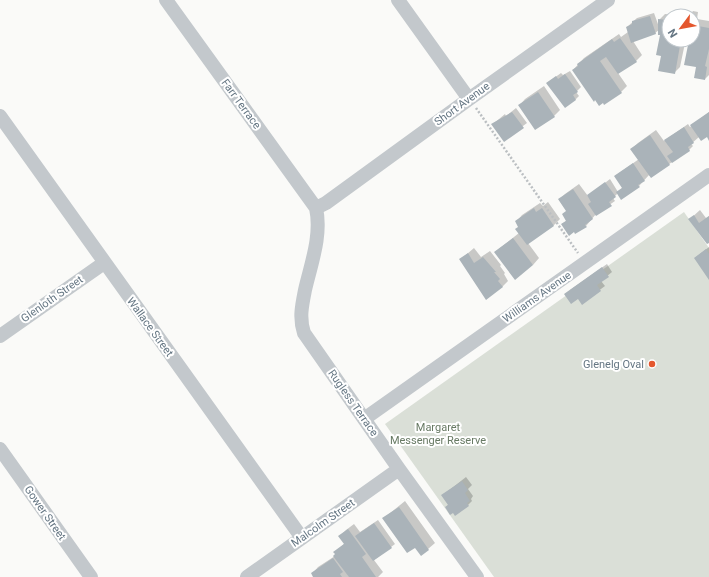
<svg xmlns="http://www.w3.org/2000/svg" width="709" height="577" font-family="Roboto,sans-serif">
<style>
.green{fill:#dadfd7}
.shadow{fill:#0003;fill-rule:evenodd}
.building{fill:#aab3b9}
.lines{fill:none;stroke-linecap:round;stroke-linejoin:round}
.path{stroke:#bbbfc2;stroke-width:2.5;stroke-dasharray:2 2;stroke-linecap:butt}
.minor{stroke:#c3c8cc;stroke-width:14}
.poi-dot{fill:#e4572e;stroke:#fff;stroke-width:1.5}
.labels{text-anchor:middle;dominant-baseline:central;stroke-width:4;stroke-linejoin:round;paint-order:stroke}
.street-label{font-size:11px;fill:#657683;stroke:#fff}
.poi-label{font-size:11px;fill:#657683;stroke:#fff;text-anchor:end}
.park-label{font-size:11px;fill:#687a64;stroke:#fff}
</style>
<rect width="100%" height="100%" fill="#fafaf8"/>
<path class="green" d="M684,212L709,248V577H494L385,424Z"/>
<path class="shadow" d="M693,11L698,12L697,19L709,21V75L705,79L697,66L689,44L685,43L680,67L674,73L662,55L661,34L659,30L655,33L633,41L642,55L636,61L618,73L627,86L621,92L573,70L584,58L619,34L621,37L628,32L627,27L637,18L654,13L659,27V20L665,14L679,15L681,13L690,15ZM669,16H693V40H669Z
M570,71L581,87L576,92L579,96L575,100L547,83L561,73L563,75Z
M544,86L560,110L554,116L519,106L525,99Z
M516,108L527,123L504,140L493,124L505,114L506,116Z
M709,112V139L707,136L699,137L691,144L693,146L689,150L651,177L649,175L639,186L618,193L613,198L615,201L596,214L586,226L562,224L567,220V211L559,200L565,194L579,184L588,196L610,179L618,192L623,187L615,176L639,159L632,149L638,143L656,130L664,141L688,124L690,127Z
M548,202L560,219L554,225L528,243L539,258L533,265L495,252L519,233V226L516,222L522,215L540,203L543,206Z
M700,210L706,218L709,216V242L690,219Z
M709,247V278L695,258Z
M474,248L481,257L490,251L501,265L500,266L505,273L504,274L508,281L502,287L460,260Z
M607,264L612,272L601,281L605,286L582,303L578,297L570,290Z
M466,477L472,485L468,489L473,496L471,499L472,501L468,505L446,507L449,504L443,495Z
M405,501L435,543L421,555L415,546L384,518Z
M378,520L395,544L374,560L383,572L378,577H314L312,574L318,567L335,556L336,554L335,552L345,543L340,536L346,530L354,524L360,532Z"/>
<path class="building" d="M650,16L656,34L631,43L626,27L632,24V21Z
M658,19L669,20V40H681L675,74L658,71L661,56L656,55L660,35H658Z
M693,25L709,28V49L705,66L707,67L705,80L694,78L696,67L684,65L688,45L685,44L686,40H693Z
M620,38L637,62L618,74L606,57L600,61L622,93L604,105L603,103L599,106L595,100L594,102L572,70L578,66L577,64L612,39L614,42Z
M565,74L578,92L573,95L576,100L565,108L546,83L556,76L558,79Z
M538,92L555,117L535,130L518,105Z
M512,112L524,128L504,142L491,124Z
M709,112V141L707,137L701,141L690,125Z
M684,127L694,143L688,147L690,151L672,163L667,156L673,152L664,140Z
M650,135L670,165L651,178L630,149Z
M633,163L645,181L638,185L640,187L621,200L616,192L622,188L614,176Z
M605,182L616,197L609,202L612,206L596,216L588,204L591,202L587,195Z
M573,189L593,219L585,225L587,227L575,234L574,232L569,236L561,224L566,221L562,214L566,211L558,199Z
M534,208L536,212L542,208L554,226L527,245L515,229L518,227L515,221Z
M694,215L699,223L709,216V243L707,244L688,219Z
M513,238L533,265L515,280L494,252Z
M706,249L709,254V280L694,258Z
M468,253L474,263L483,257L496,272H494L500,279L498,281L503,287L486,300L459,259Z
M602,267L609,277L597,285L601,291L582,305L578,299L571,304L564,294Z
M462,481L468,490L465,493L470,501L467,503L469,506L455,516L453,513L450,515L445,507L448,505L441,495Z
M399,507L429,550L421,556L415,548L407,553L382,518Z
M374,523L392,548L373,561L355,536Z
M348,529L366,554L362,557L376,577H349L333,556L335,554L333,552L344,544L338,536Z
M333,558L343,572L340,574L342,577H313L311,573Z"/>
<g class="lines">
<path class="path" d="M476,108L578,253"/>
<path class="minor" d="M166,0L316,208C322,235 311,264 305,290C302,305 299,318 304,333L399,469L477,577
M398,0L469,99
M0,116L302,538
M316,208L326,203L469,99L608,0
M0,336L104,263
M364,419L709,175
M0,449L91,577
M247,577L399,469"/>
</g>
<circle class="poi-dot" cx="652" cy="364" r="4"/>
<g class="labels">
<g class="street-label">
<text transform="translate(241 104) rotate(54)">Farr Terrace</text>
<text transform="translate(462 104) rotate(-36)">Short Avenue</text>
<text transform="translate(537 297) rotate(-35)">Williams Avenue</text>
<text transform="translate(52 299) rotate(-35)">Glenloth Street</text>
<text transform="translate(150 327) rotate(54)">Wallace Street</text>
<text transform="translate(353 403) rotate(55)">Rugless Terrace</text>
<text transform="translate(45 513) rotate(55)">Gower Street</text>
<text transform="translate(323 523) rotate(-35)">Malcolm Street</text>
</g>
<g class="poi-label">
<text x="644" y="364">Glenelg Oval</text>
</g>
<g class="park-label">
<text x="438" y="427">Margaret<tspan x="438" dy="13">Messenger Reserve</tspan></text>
</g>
</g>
<g transform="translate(681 28) rotate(238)"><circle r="19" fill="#ffffff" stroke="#c1c8cd"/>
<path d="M0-3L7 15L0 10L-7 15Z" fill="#e4572e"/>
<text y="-6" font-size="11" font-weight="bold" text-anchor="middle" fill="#657683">N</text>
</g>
</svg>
